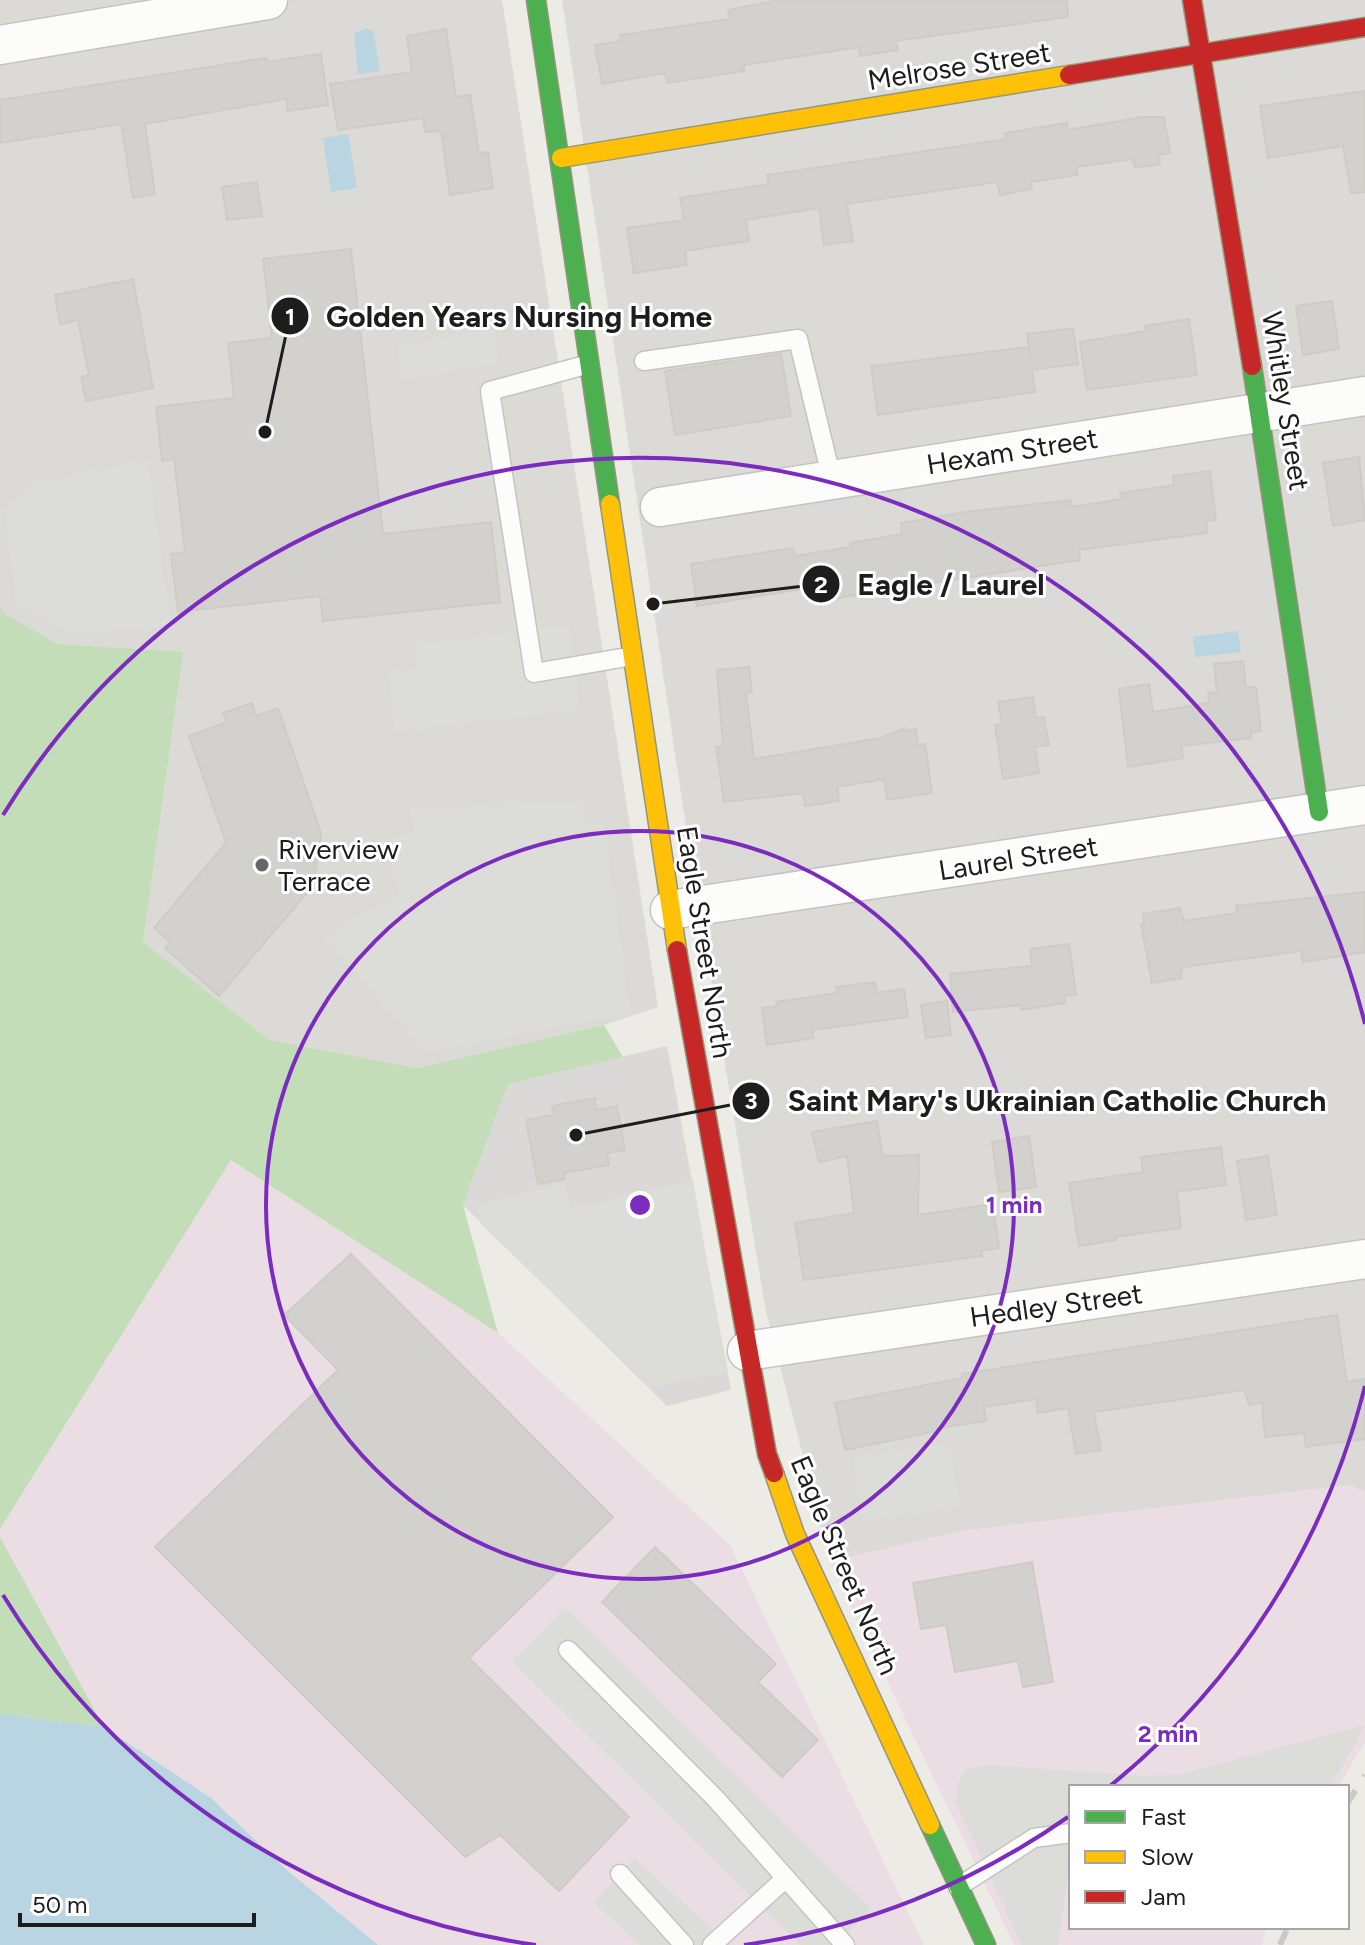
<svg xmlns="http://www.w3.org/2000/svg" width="1365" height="1945" font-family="Figtree,sans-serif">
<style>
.residential{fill:#dbdad7}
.industrial{fill:#eadee4}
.religious{fill:#dad9d7}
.forest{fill:#c3ddb9}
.parking{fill:#dcdcd9}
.water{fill:#b8d5e1}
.building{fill:#d3d1cd;stroke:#cfccc7;stroke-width:2}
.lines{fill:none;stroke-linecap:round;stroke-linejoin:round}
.lane-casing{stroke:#c4c4c2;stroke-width:21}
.street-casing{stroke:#c4c4c2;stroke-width:41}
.fast-casing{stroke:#93977d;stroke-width:21}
.slow-casing{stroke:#93977d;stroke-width:21}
.jam-casing{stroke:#93977d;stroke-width:21}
.lane{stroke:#fcfcfb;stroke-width:18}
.street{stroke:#fcfcfb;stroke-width:38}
.fast{stroke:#4caf50;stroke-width:18}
.slow{stroke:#ffc107;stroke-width:18}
.jam{stroke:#c62828;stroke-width:18}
.rail{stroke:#cacac9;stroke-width:6;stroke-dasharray:16 16;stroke-linecap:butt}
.ring{fill:none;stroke:#7b2cbf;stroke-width:4}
.poi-dot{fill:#656563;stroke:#fff;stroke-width:3}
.labels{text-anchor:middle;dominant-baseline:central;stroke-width:6;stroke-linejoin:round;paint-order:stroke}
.street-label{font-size:28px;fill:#1d1d1d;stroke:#fff}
.poi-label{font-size:28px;fill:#1d1d1d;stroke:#fff;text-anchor:start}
.centre{fill:#7b2cbf;stroke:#fff;stroke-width:4}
.ring-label{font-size:24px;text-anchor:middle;font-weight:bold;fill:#7b2cbf;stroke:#fff;stroke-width:6;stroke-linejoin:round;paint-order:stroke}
.leader{fill:none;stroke:#1d1d1d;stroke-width:3}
.callout-dot{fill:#1d1d1d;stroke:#fff;stroke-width:3}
.mark-label{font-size:24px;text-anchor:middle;font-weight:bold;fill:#fff}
.callout-label{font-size:30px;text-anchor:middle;font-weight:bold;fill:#1d1d1d;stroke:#fff;stroke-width:6;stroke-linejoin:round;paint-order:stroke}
</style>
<rect width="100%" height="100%" fill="#ecebe6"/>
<path class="residential" d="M0,0H502L658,1007L604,1025L417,1068L270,1040L143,942L182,653L58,644L5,614L0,606Z
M562,0H1365V1492L1350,1485L960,1531L830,1562L765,1307L685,820Z"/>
<path class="industrial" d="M231,1160L498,1333L730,1545L924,1945H378L287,1870L211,1798L104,1727L0,1537V1529Z
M1351,1485L1365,1492V1742L1338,1787H1071V1927H1266L1262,1945H1014L830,1562L960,1531Z"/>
<path class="religious" d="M667,1046L731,1390L667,1406L463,1205L508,1084Z"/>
<path class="forest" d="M0,606L5,614L58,644L183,652L143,942L270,1040L417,1068L604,1025L623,1057L508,1084L463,1205L498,1333L231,1160L0,1529Z
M0,1537L104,1727L0,1714Z"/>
<path class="parking" d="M493,329L499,364L403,381L397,346Z
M147,460L171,627L75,634L16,605L5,509L34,483Z
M570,624L580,711L396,732L388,672L418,668L415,644Z
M582,801L584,826L604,822L630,1014L426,1053L325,936L398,896L387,838L413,832L410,807Z
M693,1180L726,1373L649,1387L480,1223L477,1205L564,1183L571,1209Z
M950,1442L959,1507L863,1521L853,1457Z
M565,1607L871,1909L836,1945H800L512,1661Z
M1365,1725L1331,1787H1071V1876H1068L1058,1945H1022L956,1804L957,1785L965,1769L991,1765L1144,1776L1181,1774Z
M634,1858L730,1945H640L594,1903Z"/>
<path class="water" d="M366,28L373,31L380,71L358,74L354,34Z
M348,134L357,188L331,192L323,138Z
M1238,631L1241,652L1195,657L1193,637Z
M0,1714L104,1727L211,1798L287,1870L378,1945H0Z"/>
<path class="building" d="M779,0H1067L1068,17L896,41L898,50L860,56L859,47L744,65V71L667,83L665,73L602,84L595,45L621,41L620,35L730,19L728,10Z
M446,29L456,97L470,95L479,153L488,152L493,188L450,195L442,137L439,131L425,132L423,118L338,130L330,84L412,72L407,36Z
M321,54L328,105L288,111L286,99L145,124L155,194L133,198L121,124L0,143V100L266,58L267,62Z
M1365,91V192L1351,193L1343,146L1268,158L1260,106Z
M1142,117H1164L1170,153L1159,155L1160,164L1135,168L1133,159L1076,167L1078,175L1031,182L1032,189L1000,195L997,182L847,204L853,241L824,245L819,208L746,220L749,241L685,251L687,265L634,273L627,228L684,220L680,198L769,184L767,175L1006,139L1005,133L1067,123L1068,130Z
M257,182L262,216L227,220L222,187Z
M351,249L383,534L491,522L500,602L323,621L320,596L178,612L171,554L185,552L174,459L162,461L156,407L234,398L228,343L272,338L263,259Z
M133,279L153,388L86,401L81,377L89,375L78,320L60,324L55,295Z
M1332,301L1339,349L1303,355L1296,306Z
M1189,319L1197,375L1087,390L1080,342L1146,331L1145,326Z
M1073,328L1078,364L1032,370L1035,392L878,415L871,366L1029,347L1030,357L1027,334Z
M781,354L791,416L675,435L665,371Z
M1359,457L1365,520L1333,526L1323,463Z
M1210,471L1216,520L1206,521L1207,533L1079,550L1080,560L829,599L827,585L697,606L691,564L793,548L795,556L851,547L850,543L902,534L901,523L965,512L1071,500L1072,507L1121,499L1120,493L1174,485L1173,476Z
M1243,661L1246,688L1256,687L1261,731L1251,732V738L1181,746L1183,758L1128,767L1119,689L1149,684L1153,712L1209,703L1208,693L1217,692L1214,664Z
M749,667L752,692L746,693L754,759L881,738L904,728L905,731L916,729L918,745L925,744L932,793L887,800L884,779L837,787L839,801L805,806L803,793L724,802L716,747L723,746L717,670Z
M1033,697L1036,718L1044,717L1049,745L1035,747L1039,773L1003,779L995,725L1002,724L998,702Z
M252,703L256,716L278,708L321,833L313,886L219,996L165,948L170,942L154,928L226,843L189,736L227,722L223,713Z
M1365,892V952L1303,962L1301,951L1191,966L1181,969L1182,978L1152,983L1141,924L1144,923L1143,914L1180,908L1184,921L1237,913L1236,906Z
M1069,944L1076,994L1064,996L1065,1003L1021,1010L1020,1005L953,1012L950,974L1032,966L1030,949Z
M875,982L877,993L904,989L908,1017L812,1030L814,1038L767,1045L762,1008L777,1006L776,1002L837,993L836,987Z
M947,1001L951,1035L926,1038L921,1005Z
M595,1098L596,1110L617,1106L625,1150L607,1153L609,1165L564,1173L565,1179L538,1184L526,1120L554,1115L552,1106Z
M877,1121L883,1156L919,1155L918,1215L993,1204L999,1248L981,1251L982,1256L804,1280L795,1223L854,1213L847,1156L819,1162L812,1132Z
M1029,1136L1036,1187L999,1192L992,1142Z
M1221,1147L1226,1185L1177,1192L1181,1228L1115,1237L1116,1240L1079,1246L1069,1183L1143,1172L1141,1157Z
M1268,1156L1277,1215L1246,1220L1237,1161Z
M351,1254L613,1517L469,1658L629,1817L559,1891L500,1835L465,1857L155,1547L338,1370L284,1315Z
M1337,1315L1347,1382L1365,1379V1439L1306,1447L1304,1433L1265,1437L1262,1403L1249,1405L1244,1390L1094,1412L1101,1450L1076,1454L1068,1408L1038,1413L1036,1399L984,1407L986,1421L933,1429V1432L845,1450L835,1403L962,1378V1374Z
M655,1547L776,1664L758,1682L818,1740L782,1777L602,1602Z
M1032,1562L1053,1682L1023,1687L1018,1661L955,1672L946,1625L921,1629L913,1583Z"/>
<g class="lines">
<defs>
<path id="lane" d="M644,361L798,339L832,480
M589,364L490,391L534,673L633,656
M568,1650L716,1799L845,1945
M620,1874L684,1945
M958,1887L1034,1838L1071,1833
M712,1945L786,1878"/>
<path id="street" d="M0,45L268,0
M660,507L1365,396
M670,910L1365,805
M747,1351L1365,1259"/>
<path id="fast" d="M536,0L610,504
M1252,366L1319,812
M930,1825L986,1945"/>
<path id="slow" d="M561,158L1069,75
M610,504L677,950
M774,1473L795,1534L930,1825"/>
<path id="jam" d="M1192,0L1252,366
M1069,75L1365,27
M677,950L767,1454L774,1473"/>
</defs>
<use href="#lane" class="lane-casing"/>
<use href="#street" class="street-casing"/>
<use href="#fast" class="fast-casing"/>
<use href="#slow" class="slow-casing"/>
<use href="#jam" class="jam-casing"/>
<use href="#lane" class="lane"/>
<use href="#street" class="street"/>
<use href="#fast" class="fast"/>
<use href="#slow" class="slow"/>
<use href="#jam" class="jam"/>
<path class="rail" d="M1347,1804L1365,1775
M1280,1945L1288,1927"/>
</g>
<g class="ring">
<circle cx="640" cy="1205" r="374"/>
<path d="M1365 1386A747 747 0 0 1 1110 1786M1068 1817A747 747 0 0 1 744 1945M536 1945A747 747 0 0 1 3 1595M3 815A747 747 0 0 1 1365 1024"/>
</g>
<circle class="poi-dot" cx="262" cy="865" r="8"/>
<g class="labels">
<g class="street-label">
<text transform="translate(959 66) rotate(-9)">Melrose Street</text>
<text transform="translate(1286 401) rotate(81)">Whitley Street</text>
<text transform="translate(1012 451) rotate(-9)">Hexam Street</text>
<text transform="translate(1018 858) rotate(-9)">Laurel Street</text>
<text transform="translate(705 942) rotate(81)">Eagle Street North</text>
<text transform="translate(1056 1305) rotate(-8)">Hedley Street</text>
<text transform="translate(845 1565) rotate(67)">Eagle Street North</text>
</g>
<g class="poi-label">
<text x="278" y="849">Riverview<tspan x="278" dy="32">Terrace</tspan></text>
</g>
</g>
<circle cx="640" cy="1205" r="12" class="centre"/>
<g class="ring-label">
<text x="1014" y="1213">1 min</text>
<text x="1168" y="1742">2 min</text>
</g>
<path class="leader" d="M265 432L290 316M653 604L821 584M576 1135L751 1101"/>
<g class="callout-dot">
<circle cx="265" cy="432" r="8"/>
<circle cx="653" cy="604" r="8"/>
<circle cx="576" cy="1135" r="8"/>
<circle cx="290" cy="316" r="20"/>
<circle cx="821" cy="584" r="20"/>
<circle cx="751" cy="1101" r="20"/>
</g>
<g class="mark-label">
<text x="290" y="325">1</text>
<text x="821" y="593">2</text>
<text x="751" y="1109">3</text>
</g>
<g class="callout-label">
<text x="519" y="327">Golden Years Nursing Home</text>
<text x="951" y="595">Eagle / Laurel</text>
<text x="1057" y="1111">Saint Mary's Ukrainian Catholic Church</text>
</g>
<rect x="1069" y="1785" width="280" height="144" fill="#ffffff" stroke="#a5a5a5" stroke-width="2"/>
<rect x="1085" y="1811" width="40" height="12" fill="#4caf50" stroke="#a5a5a5" stroke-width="2"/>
<text x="1141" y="1825" font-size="24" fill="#1d1d1d">Fast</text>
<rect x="1085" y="1851" width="40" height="12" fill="#ffc107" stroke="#a5a5a5" stroke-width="2"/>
<text x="1141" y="1865" font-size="24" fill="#1d1d1d">Slow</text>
<rect x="1085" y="1891" width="40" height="12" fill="#c62828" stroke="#a5a5a5" stroke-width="2"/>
<text x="1141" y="1905" font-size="24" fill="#1d1d1d">Jam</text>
<path d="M20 1913v12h234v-12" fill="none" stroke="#1d1d1d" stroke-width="4"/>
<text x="32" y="1913" font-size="24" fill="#1d1d1d" stroke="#ffffff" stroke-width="6" paint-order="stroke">50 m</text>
</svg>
